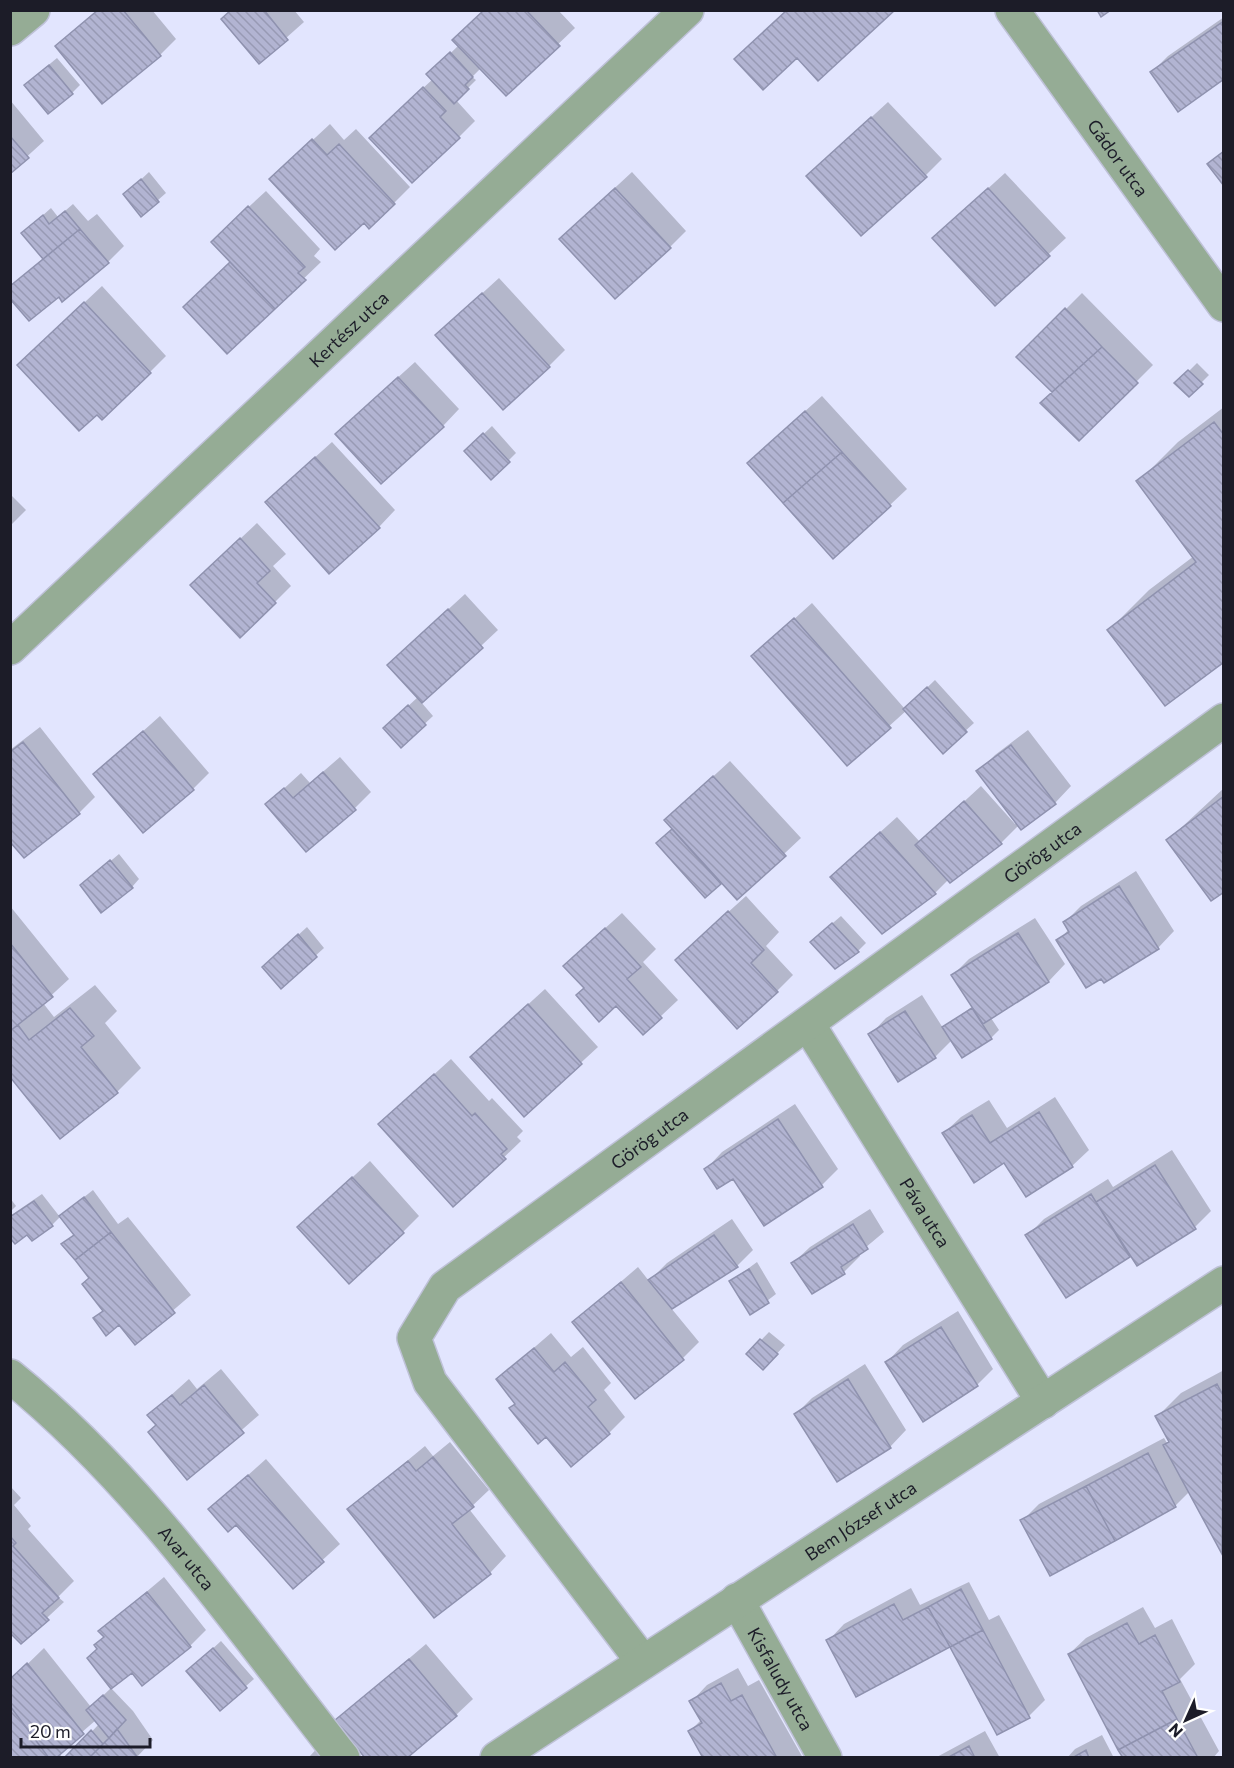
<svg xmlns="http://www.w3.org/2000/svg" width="1234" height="1768" font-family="Commissioner,sans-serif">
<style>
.shadow{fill:#0003}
.building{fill:url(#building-back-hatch);stroke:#8f92af;stroke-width:1.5}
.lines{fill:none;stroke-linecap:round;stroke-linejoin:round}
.minor-casing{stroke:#bec1d7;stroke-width:36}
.tertiary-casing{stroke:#bec1d7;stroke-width:36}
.minor{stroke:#95ac95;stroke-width:33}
.tertiary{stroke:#95ac95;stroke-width:33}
.labels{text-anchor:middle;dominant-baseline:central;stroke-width:4.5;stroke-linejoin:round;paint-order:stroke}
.street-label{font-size:18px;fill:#1c1c28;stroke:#fff}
</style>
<defs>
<pattern id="building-back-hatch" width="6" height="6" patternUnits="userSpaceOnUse" patternTransform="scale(1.5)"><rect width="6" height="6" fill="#b2b4d2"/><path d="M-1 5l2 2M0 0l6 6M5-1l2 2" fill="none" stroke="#989ab4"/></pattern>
</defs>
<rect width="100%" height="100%" fill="#e2e5fe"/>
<path class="shadow" d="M97,10H152L176,39L160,55L57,46Z
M232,10H294L304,22L259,62Z
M485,10H558L575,28L506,94L481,68L472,77L476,80L456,100L475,121L459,137L387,121L433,79L429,74L459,45Z
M1224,17V78L1152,72L1168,56Z
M57,58L80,85L72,93L34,77Z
M10,100L44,141L10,172Z
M888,102L942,159L926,175L825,160Z
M330,124L344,140L356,129L410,187L394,203L288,163Z
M149,172L166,193L141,215L133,187Z
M632,172L686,231L670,247L578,222Z
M1005,173L1066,238L995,304L951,222Z
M266,191L320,249L314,256L321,262L227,352L201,290L232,262L229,225Z
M73,204L88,221L97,214L124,246L108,262L59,295L10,287L44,258L23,233L51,208L58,217Z
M499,278L565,350L549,366L454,319Z
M102,286L166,356L150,372L35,349Z
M1082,293L1153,365L1079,439L1054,392L1018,357Z
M415,362L459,409L443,426L354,417Z
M1197,363L1209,375L1189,395L1177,383Z
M822,396L907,489L890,505L765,447Z
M1224,407V661L1109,630L1149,590L1194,556L1138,482L1178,442Z
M492,426L516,453L491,478L466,451Z
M332,442L395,510L379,527L283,486Z
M10,494L26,510L10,526Z
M257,523L286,554L273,566L291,586L275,602L208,569Z
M465,594L498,630L421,702L433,716L401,746L393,720L418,697L406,648Z
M812,603L905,709L935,680L974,723L943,751L907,710L847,764L753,656Z
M160,716L209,773L193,789L95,774Z
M40,727L95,797L79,813L10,839V750Z
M1028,730L1071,786L1055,803L1019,825L1001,843L951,881L949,879L935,893L882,932L848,861L897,817L920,842L981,786L1015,824L1017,822L978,772L995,755Z
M340,757L371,792L354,809L267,804L301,773L310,783Z
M730,761L801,838L737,898L722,881L705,896L658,844L674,828L683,804Z
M1224,788V890L1168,840Z
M119,854L139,879L132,887L82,885Z
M1136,871L1174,931L1158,948L1058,941L1069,929L1065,922L1081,906Z
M746,896L779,932L766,946L793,975L777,991L693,944Z
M10,906L69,979L43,1003L54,1017L95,985L117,1011L105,1023L141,1068L117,1092L10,1074Z
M622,913L656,949L643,962L678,1000L643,1033L616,1004L585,988L582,949Z
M841,916L866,943L858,951L820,934Z
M1035,918L1065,964L1049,981L991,1018L999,1030L991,1038L952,1040L935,1057L870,1035L886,1018L922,995L943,1028L973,1006L953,975L969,959Z
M307,927L324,948L281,987L272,959Z
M545,989L598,1047L524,1115L489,1040Z
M451,1059L489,1101L492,1098L523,1131L517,1137L521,1141L454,1205L397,1108Z
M1055,1097L1089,1150L1072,1166L1005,1161L944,1133L961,1117L989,1100L1007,1128Z
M795,1104L838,1169L822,1185L733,1177L706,1169L722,1152Z
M1172,1150L1211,1211L1195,1227L1131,1255L1066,1296L1027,1236L1044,1219L1108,1179L1113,1187Z
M370,1161L419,1216L403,1232L299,1227Z
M93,1190L118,1224L128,1217L191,1295L135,1343L120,1323L95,1318L104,1310L90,1278L63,1244L75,1234L69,1209Z
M42,1194L60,1217L52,1225L10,1235V1216Z
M10,1198L16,1206L10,1212Z
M870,1209L884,1232L859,1253L860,1256L844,1272L793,1263L810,1247Z
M732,1219L753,1250L737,1266L671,1308L699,1342L683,1358L574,1322L638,1267L649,1281L667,1263Z
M757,1262L776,1294L751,1313L730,1282Z
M958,1311L993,1369L977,1385L887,1362L903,1345Z
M769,1332L785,1345L771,1360L748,1354Z
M551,1333L571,1357L583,1347L611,1383L604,1390L625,1417L609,1433L546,1435L498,1379Z
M865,1364L906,1430L890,1447L796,1414L812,1398Z
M221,1369L259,1415L188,1477L158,1424L149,1415L189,1379L197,1389Z
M1224,1370V1551L1190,1491L1175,1506L1022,1521L1039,1504L1164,1438L1167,1443L1170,1440L1157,1417L1181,1393Z
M450,1442L489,1490L469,1509L506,1556L490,1573L434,1616L349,1509L425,1446L433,1456Z
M266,1459L340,1544L293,1587L236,1522L210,1509Z
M10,1486L21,1498L14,1505L31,1526L28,1529L74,1581L58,1597L64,1602L21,1642L10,1631Z
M164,1577L206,1630L190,1646L132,1671L98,1648L96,1645L105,1636L100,1631Z
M969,1582L989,1620L999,1615L1045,1700L1029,1716L951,1646L828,1641L844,1624L911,1588L920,1605Z
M1143,1607L1155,1628L1172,1619L1195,1664L1180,1679L1219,1751L1213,1758H1124L1069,1654L1086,1638Z
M221,1641L254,1679L220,1709L196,1664Z
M426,1644L473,1699L456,1715L405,1758L337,1720Z
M44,1648L91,1707L111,1688L133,1711L153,1740L136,1758H67L99,1724L96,1720L59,1752L62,1758H10V1681Z
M738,1668L748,1686L759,1680L803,1758H705L690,1731L701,1720L691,1702L707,1685Z
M985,1731L1000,1758H935Z
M1102,1735L1114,1758H1067L1075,1749Z
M325,1740L338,1758H308L309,1757Z"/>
<path class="building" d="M98,10H123L161,56L102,104L55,46Z
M231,10H264L288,40L259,64L221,19Z
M484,10H526L560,46L506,96L452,40Z
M787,10H895L818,81L797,58L763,90L734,59Z
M1097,10H1111L1101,17Z
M1224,21V79L1178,112L1150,72Z
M450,52L473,77L465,85L469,89L454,104L426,74Z
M49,65L73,94L48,114L24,85Z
M423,87L446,111L440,117L460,138L412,183L369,138Z
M871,117L927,177L861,236L806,176Z
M10,136L29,158L10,174Z
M312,139L327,155L339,144L395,204L369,229L364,223L335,250L269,179Z
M1224,151V186L1207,164Z
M141,179L159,202L141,217L123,194Z
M615,188L671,248L615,299L559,239Z
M988,188L1050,256L995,306L932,238Z
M248,206L305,267L298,273L306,280L275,309L211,242Z
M65,211L80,229L43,259L21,233L43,215L49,224Z
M80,229L109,263L62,302L59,297L29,321L10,299V286Z
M230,262L275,309L227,354L183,307Z
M482,293L550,367L503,410L435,335Z
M84,302L151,373L102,420L97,415L79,431L17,365Z
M1065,308L1102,347L1052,392L1016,357Z
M1102,347L1138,383L1079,441L1040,403Z
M1188,370L1203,384L1189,397L1174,383Z
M398,377L444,427L381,484L335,434Z
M805,411L842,452L783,503L747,463Z
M1214,422L1224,435V662L1165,706L1107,630L1196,562L1136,481Z
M483,433L510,462L491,480L464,451Z
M842,452L891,506L833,559L783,503Z
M315,457L380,528L329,574L265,502Z
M240,538L270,571L257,583L276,603L240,638L190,585Z
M448,609L483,648L422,703L387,665Z
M794,618L891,728L847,766L751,656Z
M927,687L967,732L943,754L903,709Z
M408,705L426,725L401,748L383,728Z
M143,731L194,790L143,833L93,774Z
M23,742L80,814L24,858L10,842V752Z
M1011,745L1056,804L1021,830L976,771Z
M323,772L356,810L306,852L265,804L284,788L293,798Z
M713,776L786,856L737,900L664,820Z
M1224,796V892L1211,901L1166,840Z
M964,801L1002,844L950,883L915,845Z
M672,829L721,884L705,898L656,843Z
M880,832L936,894L882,934L830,877Z
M110,860L133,888L101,913L80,885Z
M1119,886L1159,949L1104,983L1101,979L1086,988L1056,940L1069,932L1063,922Z
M728,911L764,950L751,963L778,992L737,1029L675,960Z
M832,923L859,952L835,969L810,942Z
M605,928L641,967L627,979L662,1018L643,1035L616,1006L599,1022L576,995L584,988L563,966Z
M1018,933L1049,982L983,1024L951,975Z
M298,934L317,957L281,989L262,967Z
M10,943L53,997L10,1031Z
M528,1004L582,1064L524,1117L470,1057Z
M70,1008L94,1036L81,1047L118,1093L60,1139L10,1077V1031L18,1025L29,1040Z
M972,1008L992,1039L962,1058L942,1027Z
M905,1011L936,1058L898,1082L868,1034Z
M434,1074L472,1116L475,1113L507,1149L501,1154L506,1159L453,1207L378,1124Z
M1039,1112L1073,1167L1026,1197L1004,1163L974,1183L942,1133L972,1115L990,1143Z
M778,1119L823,1187L764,1226L733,1179L717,1189L704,1169Z
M1155,1165L1196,1229L1137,1266L1096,1202Z
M352,1177L404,1233L349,1284L297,1227Z
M1091,1194L1130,1257L1066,1298L1025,1235Z
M84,1197L111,1232L75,1260L61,1244L74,1235L59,1216Z
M34,1201L53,1226L32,1241L27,1235L15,1244L10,1238V1217Z
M853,1224L868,1249L841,1267L845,1274L812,1294L791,1263Z
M111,1232L175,1313L135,1345L119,1325L106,1336L93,1318L103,1311L82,1284L89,1278L75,1260Z
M714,1235L738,1267L672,1309L648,1280Z
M749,1269L769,1303L750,1315L729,1281Z
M621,1282L684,1360L635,1399L572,1322Z
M941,1327L978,1386L923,1422L885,1362Z
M760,1339L778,1354L763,1370L746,1354Z
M534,1348L554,1372L565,1362L596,1400L588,1407L610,1434L571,1467L546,1437L538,1444L509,1408L515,1404L496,1379Z
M848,1379L891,1448L837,1482L794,1414Z
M1217,1384L1224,1397L1222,1554L1163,1445L1169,1442L1155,1416Z
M204,1385L244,1433L187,1480L148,1432L156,1425L147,1415L172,1395L180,1405Z
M1148,1453L1176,1507L1115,1541L1086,1486Z
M433,1457L474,1507L452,1524L491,1574L434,1618L347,1509L408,1461L416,1471Z
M248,1475L324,1562L293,1589L236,1525L228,1532L208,1509Z
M1086,1486L1115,1541L1050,1576L1020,1520Z
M10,1536L16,1543L13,1546L59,1598L42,1613L49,1620L21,1644L10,1633Z
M961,1589L983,1630L950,1647L928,1607Z
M147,1592L191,1647L142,1686L132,1673L111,1689L87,1658L97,1649L94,1645L104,1637L98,1631Z
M894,1604L903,1620L928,1607L950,1647L856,1697L826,1640Z
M1127,1623L1139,1644L1155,1635L1180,1682L1162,1691L1177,1719L1118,1750L1068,1654Z
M983,1630L1030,1718L997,1735L950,1647Z
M213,1648L247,1688L220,1711L186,1671Z
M409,1659L457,1716L407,1758H365L335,1720Z
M27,1663L84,1734L56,1758H49L10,1706V1679Z
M721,1683L731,1701L742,1695L777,1758H703L688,1731L702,1723L689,1701Z
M103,1695L126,1720L109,1738L86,1710Z
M10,1706L49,1758H10Z
M1177,1719L1198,1758H1123L1118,1750Z
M117,1729L138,1758H89L109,1738Z
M91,1730L103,1744L89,1758H64Z
M969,1746L975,1758H947Z
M1086,1750L1089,1758H1072Z"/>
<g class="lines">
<defs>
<g id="minor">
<path d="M10,29L33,10"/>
<path id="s1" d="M10,648L687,10"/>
<path id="s2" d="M808,1024L1043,1402"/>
<path id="s3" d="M10,1376C141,1482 239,1626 343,1758"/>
<path id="s4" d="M737,1600L825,1758"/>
<path id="s5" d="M643,1662L430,1382L414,1338L445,1287L1224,720"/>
<path id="s6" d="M497,1758L1224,1283"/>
</g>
<g id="tertiary">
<path id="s7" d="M1012,10L1224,305"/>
</g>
</defs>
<use href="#minor" class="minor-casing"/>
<use href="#tertiary" class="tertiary-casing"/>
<use href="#minor" class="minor"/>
<use href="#tertiary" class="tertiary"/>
</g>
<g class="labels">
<g class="street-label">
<text stroke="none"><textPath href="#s7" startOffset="182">Gádor utca</textPath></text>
<text stroke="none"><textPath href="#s1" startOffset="465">Kertész utca</textPath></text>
<text stroke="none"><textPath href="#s5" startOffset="1197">Görög utca</textPath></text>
<text stroke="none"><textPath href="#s5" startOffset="711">Görög utca</textPath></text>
<text stroke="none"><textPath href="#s2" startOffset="222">Páva utca</textPath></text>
<text stroke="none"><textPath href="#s6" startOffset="434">Bem József utca</textPath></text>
<text stroke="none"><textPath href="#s3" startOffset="254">Avar utca</textPath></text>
<text stroke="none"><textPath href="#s4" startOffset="90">Kisfaludy utca</textPath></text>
</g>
</g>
<rect width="1234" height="1768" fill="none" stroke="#1c1c28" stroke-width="24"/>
<g transform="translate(1186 1720) rotate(225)" stroke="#ffffff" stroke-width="4.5" paint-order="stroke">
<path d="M0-4.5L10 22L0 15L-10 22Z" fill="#1c1c28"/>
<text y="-9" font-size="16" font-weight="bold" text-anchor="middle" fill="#1c1c28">N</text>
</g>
<path d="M21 1738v9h129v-9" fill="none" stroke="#1c1c28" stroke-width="3"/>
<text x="30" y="1738" font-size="18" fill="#1c1c28" stroke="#ffffff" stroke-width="4.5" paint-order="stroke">20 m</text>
</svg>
